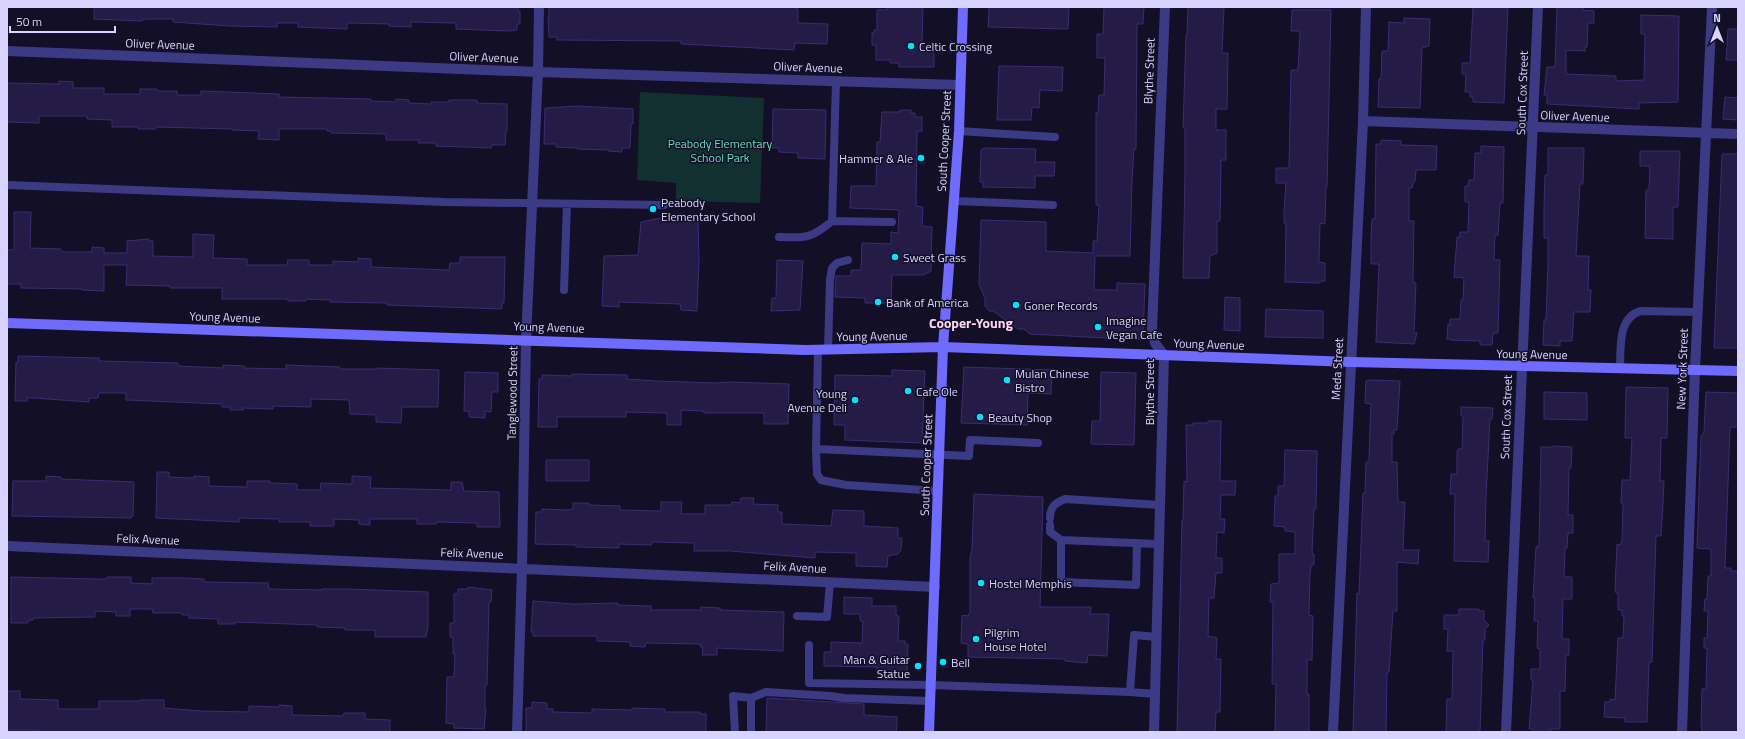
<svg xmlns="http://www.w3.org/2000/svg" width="1745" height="739" font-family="'Titillium Web',sans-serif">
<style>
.green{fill:#12302f}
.building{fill:#241b47;stroke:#3b2d73}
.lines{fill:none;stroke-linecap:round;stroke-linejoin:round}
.lane{stroke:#3d3a85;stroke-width:8}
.street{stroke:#3d3a85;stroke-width:10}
.secondary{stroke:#6f6bff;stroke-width:10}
.poi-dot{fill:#00e5ff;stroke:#130f26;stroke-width:1.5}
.labels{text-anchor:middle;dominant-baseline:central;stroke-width:3;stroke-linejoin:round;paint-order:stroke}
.street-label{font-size:12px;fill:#d9d4ff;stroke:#130f26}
.poi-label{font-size:12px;fill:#d9d4ff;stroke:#130f26;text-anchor:start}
.park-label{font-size:12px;fill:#5fe0c0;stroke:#130f26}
.quarter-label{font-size:14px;font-weight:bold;fill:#ffd6f0;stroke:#130f26}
</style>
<rect width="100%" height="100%" fill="#130f26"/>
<path class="green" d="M640,92L764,98L760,203L676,201V183L637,180Z"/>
<path class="building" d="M94,7H518V11H520V24H517V30L508,31L456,29V23L411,22V27L389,26V24L349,23H347V29L298,27V23H277V27L230,26L173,22V19H145L141,21L94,19Z
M549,7H795V8L798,9V23L828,24L827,44L795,43L794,50L681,44V41L557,40V37H549L548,16H549Z
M887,7H923L922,44L934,45V67H899V63H890V60H876V45H872V33H874V30H877V10H887Z
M989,7H1069L1068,29L988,27Z
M1104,7H1144L1143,24H1137L1136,149H1134L1132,181L1130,256H1095L1094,290H1117V283L1145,284L1143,338L1141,337V339L1106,338L1030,334L1024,329H1018L993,311H989L985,306V299L979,284L981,220L1046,222V251L1093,253V241H1097L1099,205H1096V113H1098L1099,95H1104L1105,58H1097V34H1103Z
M1188,7H1224L1222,53H1228L1227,109H1216V130H1226V160H1221L1220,221H1217V253L1210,256L1209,278H1183L1185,172V128H1183L1186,35H1187Z
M1473,7H1508L1504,103L1473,102V97H1470V92H1465L1466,74H1462V63H1470Z
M1557,7H1583V10L1594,11V23H1588L1587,47H1585V51L1566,50V74L1616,76V81L1644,80L1645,34H1641V15L1679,16L1678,102L1639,103V109L1547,104V95H1544L1547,67H1555Z
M1292,10H1331L1327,187H1326L1325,224L1320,223L1319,262L1325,263V281H1320V283L1285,282L1286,223H1284V211L1286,183H1276V168H1289L1291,70H1298L1300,31H1291Z
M1404,18L1430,19L1429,46L1422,48L1420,108L1378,107L1379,79H1381L1382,51H1388L1389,22L1404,23Z
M1728,29H1738V60H1726Z
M999,66L1063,67L1062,91L1040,90L1039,108L1032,107L1031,120H997Z
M59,81L73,82V88H104V94H140V89H157V91H177V95H201V91L279,94V97L371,99V101L396,102V99L409,100V103L431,104V102H449V100H477V103L507,104V131L506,130L505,145H492L491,148L436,146V143H418L419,140H386V134L331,133V131H327V129H279V140L258,139L259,131L232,130V129L156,127V129H138V127H112V120L87,119V116H39V123L7,122V83L59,84Z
M1725,97L1738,98V120L1723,119Z
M578,106L633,109V124H631L630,148H622V152L608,151V150L577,149V148L556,147V144H544L545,108Z
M773,109L826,110L825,159L798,158V153L779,152V148H772Z
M900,110H911V113H915V117H922V131H917L916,206L923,207L922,226L932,227L931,271L923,275H892L891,303H865V298L835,297L836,276H851V270H861L862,243L891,244V232L898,233L899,210L850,208L851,186H876L877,142H880L882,112H900Z
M1381,140L1401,141V145L1437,146L1436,170H1416L1415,181L1413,183L1412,188H1409V221H1414L1413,282L1416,283L1414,333H1417L1414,344L1376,342L1379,264H1371V239L1372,219H1375L1376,144H1381Z
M1481,146L1504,147L1503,203H1500L1498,235H1495L1494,260H1500L1498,333H1493L1492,345H1480V341L1450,340V339H1447L1448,324L1450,325V319H1460L1461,300H1463L1464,278L1454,277L1457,237H1460V232H1468L1469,202H1465V186H1468L1469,180H1474L1475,153H1481Z
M984,148L1036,149L1035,162H1055L1054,176H1035V188L983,187V182H980L981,150Z
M1548,148H1584L1583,184H1580L1576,256H1589L1588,290H1591L1590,312H1574L1572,341H1560V346L1543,345L1544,320H1546L1548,264V238H1544V207L1545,175H1548Z
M1640,151H1680L1678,207H1673V239L1645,238L1646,190H1649L1650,166H1640Z
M1722,154H1738V348H1714Z
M14,212H31L30,248L61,249V251L64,252H92V247L104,248V253H127V241L149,239V241H153V256L193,257V234L214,235L213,258L247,259V265H287L288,260H309V265H333V261L358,262V258L371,259V267L449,270L450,263H460V257H505L504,303H502V309L387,305V303L330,302V300L306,299V301H288V299H222V288H170V286L126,285L127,265H104V291L82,290V289L21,288V284H7V250H14Z
M679,214L698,217L699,260L697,311L681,310L680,304L619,302V307L602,306L604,256L638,255L641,222Z
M777,260L803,261L800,310L771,311L772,298H776Z
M1225,297L1240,298V331L1224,330Z
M1266,309L1323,311V338L1265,337Z
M18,356L99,358V361L178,363V366L223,368V365L244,366V368L286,369V365L340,367V369H377V368L439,370L438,407H402L401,423L376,422V415L350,414L349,400L311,399V407L273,406V409L243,408V410H230V407H222V404L126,400V393H99L98,398H89V402L34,398H27V401H15L16,362H18Z
M964,367L1052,370L1051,394L1028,393L1027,425L961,423Z
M892,370L925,371L922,443L845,440V425H834L835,375L892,376Z
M465,372L498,373V392H492L491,412L485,411V418L469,417V411H464Z
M1101,372L1136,373L1134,445L1091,444L1092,421H1100Z
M572,374L627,375V379L656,381L715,383L731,382L789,384L788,424H764V413H704V411L681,410V425H667V413L626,412V417H557V427H538L539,379H542V375L572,376Z
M1370,380L1400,381L1397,430H1394V434H1392V462H1397L1398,502H1405L1403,550H1419L1418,564L1397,562V611H1393L1389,672H1387L1386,732H1353L1357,593L1359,594L1363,493H1365L1366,462H1369L1370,427L1371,404L1365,403L1366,381Z
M1626,387L1668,388L1667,438H1661L1660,481H1664L1663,504L1661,536H1656L1652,662H1649L1647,722H1625V718L1604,717L1605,702H1610V699L1615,700L1618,638H1623L1624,616H1622V610H1618V593H1616L1615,588L1617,544L1620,545L1622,540L1623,503H1621L1622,480H1630L1632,438H1625Z
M1544,392L1587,393V420L1544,419Z
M1706,392L1738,393V427H1730L1725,568H1731V571H1738V732H1702L1701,724L1702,689H1706L1707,648H1704V638H1707L1708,611H1704L1705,599H1707L1708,576H1711V549L1697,548L1701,436L1704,432Z
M1461,407L1493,408L1492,419H1490L1486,496L1485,541H1489L1488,562L1454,561L1455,494H1450L1451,474H1457V452L1458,449H1462L1463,418L1461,415Z
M1208,421H1221L1220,481H1236L1235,495H1221L1220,519H1225L1224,533L1217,532L1216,558H1222V573H1216L1214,598H1209L1208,636L1217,638L1216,659H1221L1220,712H1216L1215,732H1177L1182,520H1183L1184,481L1187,482L1186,425H1193V423H1208Z
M1553,446L1572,447L1571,468H1569L1568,515H1573V533H1568L1567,548H1565L1564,577H1572V599H1563L1562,639H1569V655H1566L1565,691H1560V729H1551L1550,732H1533V729H1529L1533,681L1531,680V669H1540V649L1537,648L1538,621H1534L1535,598H1533L1536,547L1539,546L1541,447H1553Z
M1285,450L1317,451L1316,509H1314L1312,553L1314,554V565H1311L1310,574L1309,615L1313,616L1312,660H1307V694H1309V732H1275L1276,684H1272L1273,602H1270L1271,584L1279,583V554H1295V532L1285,531V527L1274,526L1275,496H1278V486H1284Z
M546,460H589V481H546Z
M157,472H169V477L194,478V476L209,477V486L247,487V481H270V483L297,484V490H320L321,483L352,484V476L371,477L370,488L451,490V482H462L464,491L499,492L500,527H477V523L436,522V524H417V519H370V525L359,524V520L334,519V526H310V522H279V519L240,518L239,522L156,518Z
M46,476L61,477V479L134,482L133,516H131V518L12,516L13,481H46Z
M974,494L1043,497L1040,607H1091L1090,614H1109L1107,656L1088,655L1087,663L1065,661V659L968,657V644L961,643L962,615L968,616L970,612V558L972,549Z
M741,498H754L753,504L778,505V512H782V524L831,526L833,510L864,511V526L898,528V538H902L901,550L898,554L888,556L887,567L856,566V553L815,552V558L730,551H694V543L652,542L651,545L619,544V548L576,547V545L535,544L536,512H542V509L568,510L573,509V503H589V505L620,506V510L661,511V502H682L681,514H705V505H731L732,502L740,503Z
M11,577L94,579H107V577H131V583L152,584V578H184L204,579V582L268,583L269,589L322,590V589H347L428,592V627L426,637H375V630H345V628L317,627V625L235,622V624H218V619L189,618V615H182V613H153L152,609H130V616H116V612L95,611V617L33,618V620H28V623H11Z
M468,587L492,590L491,602H489L487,685H485V709H486L484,729L454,728V724L446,723L447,677H454L455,654H453V637H450V623H454V594H458V589H468Z
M844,597L872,598V606H896V614L897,616H899L898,641H905V644H908L907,675H905L904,678H884V675H877V667L824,666V652H831V642L862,643L863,621H860V614H844Z
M533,601L574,604L618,603V605L651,606V610H701V607L720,608V610L784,612L783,651L717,648V655H702L703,647H700L701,644L646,643L645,647L630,646V642L597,641V636H533V632H531Z
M1459,609H1479V611H1484V620L1489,625L1485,629V640H1483L1480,732H1446L1447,699H1452L1453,651H1447L1448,629H1444V615H1459Z
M7,691H20V699L58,700V709H99V701H140V700H164V708L201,711L249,712V706L279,707V705L292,706V715L343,716L344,713H365V719L390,720V732H38V730H7Z
M767,698L864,704V715L897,717V726L896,732H766Z
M532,702L547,703V709H553V712L592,713V709L632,710V708L665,709V712H700V714H706V732H526V708H532Z"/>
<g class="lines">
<path class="lane" d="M836,81L832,221L892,222
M959,131L1055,137
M7,185L445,202L664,205
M955,201L1053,205
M779,237C805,238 811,239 832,221
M564,290L567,204
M818,350L816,449L817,474L821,480L846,485L938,491
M828,350L830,280L832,268L837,263L848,260
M1620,368C1621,350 1617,317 1641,311L1697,312
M816,449L969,456L970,440L1038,443
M1050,518C1050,507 1055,503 1065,499L1160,505
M1050,525V532L1061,540
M1137,543L1136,585L1061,582V540L1158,544
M797,616L827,617L830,582
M809,645V683L931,685L1130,692L1134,635L1157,637
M1130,692L1155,694
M751,698L766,692L830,696L844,698L930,701
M735,732L733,696L751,698V732"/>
<path class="street" d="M7,51L538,72L960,85
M1363,121L1738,134
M7,546L935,587
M517,732L522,568L526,340L538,72L539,7
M1154,732L1164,355L1155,343L1152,330L1165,7
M1333,732L1363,121L1366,7
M1506,732L1538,7
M1682,732L1695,369L1712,7"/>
<path class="secondary" d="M7,323L805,350L943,347L1351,362L1738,371
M929,732L943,347L959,131L963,7"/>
</g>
<g class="poi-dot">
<circle cx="911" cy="46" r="4"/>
<circle cx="921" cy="158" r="4"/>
<circle cx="653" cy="209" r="4"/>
<circle cx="895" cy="257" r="4"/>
<circle cx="878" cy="302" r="4"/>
<circle cx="1016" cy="305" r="4"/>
<circle cx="1098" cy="327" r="4"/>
<circle cx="1007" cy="380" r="4"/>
<circle cx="908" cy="391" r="4"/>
<circle cx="855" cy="400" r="4"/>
<circle cx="980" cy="417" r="4"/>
<circle cx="981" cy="583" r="4"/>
<circle cx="976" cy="639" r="4"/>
<circle cx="943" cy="662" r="4"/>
<circle cx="918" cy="666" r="4"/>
</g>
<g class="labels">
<g class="street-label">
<text transform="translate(160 44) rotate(2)">Oliver Avenue</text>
<text transform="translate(484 57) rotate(2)">Oliver Avenue</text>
<text transform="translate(808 67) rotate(2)">Oliver Avenue</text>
<text transform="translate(1149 71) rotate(-88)">Blythe Street</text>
<text transform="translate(1522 93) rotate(-88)">South Cox Street</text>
<text transform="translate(1575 116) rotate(2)">Oliver Avenue</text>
<text transform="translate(944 141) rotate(-87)">South Cooper Street</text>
<text transform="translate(225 317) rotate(2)">Young Avenue</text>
<text transform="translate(549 327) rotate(2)">Young Avenue</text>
<text transform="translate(872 336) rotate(-1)">Young Avenue</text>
<text transform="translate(1209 344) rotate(2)">Young Avenue</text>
<text transform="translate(1532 354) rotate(1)">Young Avenue</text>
<text transform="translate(1337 369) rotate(-87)">Meda Street</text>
<text transform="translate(1682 369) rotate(-88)">New York Street</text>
<text transform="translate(1149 392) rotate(-90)">Blythe Street</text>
<text transform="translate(512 393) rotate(-89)">Tanglewood Street</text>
<text transform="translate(1506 417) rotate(-88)">South Cox Street</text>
<text transform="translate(926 465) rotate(-88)">South Cooper Street</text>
<text transform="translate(148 539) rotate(2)">Felix Avenue</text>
<text transform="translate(472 553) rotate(2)">Felix Avenue</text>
<text transform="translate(795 567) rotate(3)">Felix Avenue</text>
</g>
<g class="poi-label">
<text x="919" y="46">Celtic Crossing</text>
<text x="913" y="158" text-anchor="end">Hammer &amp; Ale</text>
<text x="661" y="202">Peabody<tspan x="661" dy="14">Elementary School</tspan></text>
<text x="903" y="257">Sweet Grass</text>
<text x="886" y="302">Bank of America</text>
<text x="1024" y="305">Goner Records</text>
<text x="1106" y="320">Imagine<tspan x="1106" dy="14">Vegan Cafe</tspan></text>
<text x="1015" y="373">Mulan Chinese<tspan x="1015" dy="14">Bistro</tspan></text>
<text x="916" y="391">Cafe Ole</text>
<text x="847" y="393" text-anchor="end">Young<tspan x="847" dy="14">Avenue Deli</tspan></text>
<text x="988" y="417">Beauty Shop</text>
<text x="989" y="583">Hostel Memphis</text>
<text x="984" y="632">Pilgrim<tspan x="984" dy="14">House Hotel</tspan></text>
<text x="910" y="659" text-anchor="end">Man &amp; Guitar<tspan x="910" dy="14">Statue</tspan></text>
<text x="951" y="662">Bell</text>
</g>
<g class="park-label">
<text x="720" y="143">Peabody Elementary<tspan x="720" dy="14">School Park</tspan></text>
</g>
<g class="quarter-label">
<text x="971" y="322">Cooper-Young</text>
</g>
</g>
<rect width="1745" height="739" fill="none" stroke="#d9d4ff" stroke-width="16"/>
<g transform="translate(1717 28)" stroke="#130f26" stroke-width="3" paint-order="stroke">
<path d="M0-3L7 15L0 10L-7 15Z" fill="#d9d4ff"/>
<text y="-6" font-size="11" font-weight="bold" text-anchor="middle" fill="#d9d4ff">N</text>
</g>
<path d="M10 26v6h105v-6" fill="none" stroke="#d9d4ff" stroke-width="2"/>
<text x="16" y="26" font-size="12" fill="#d9d4ff" stroke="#130f26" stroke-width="3" paint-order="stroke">50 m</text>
</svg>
